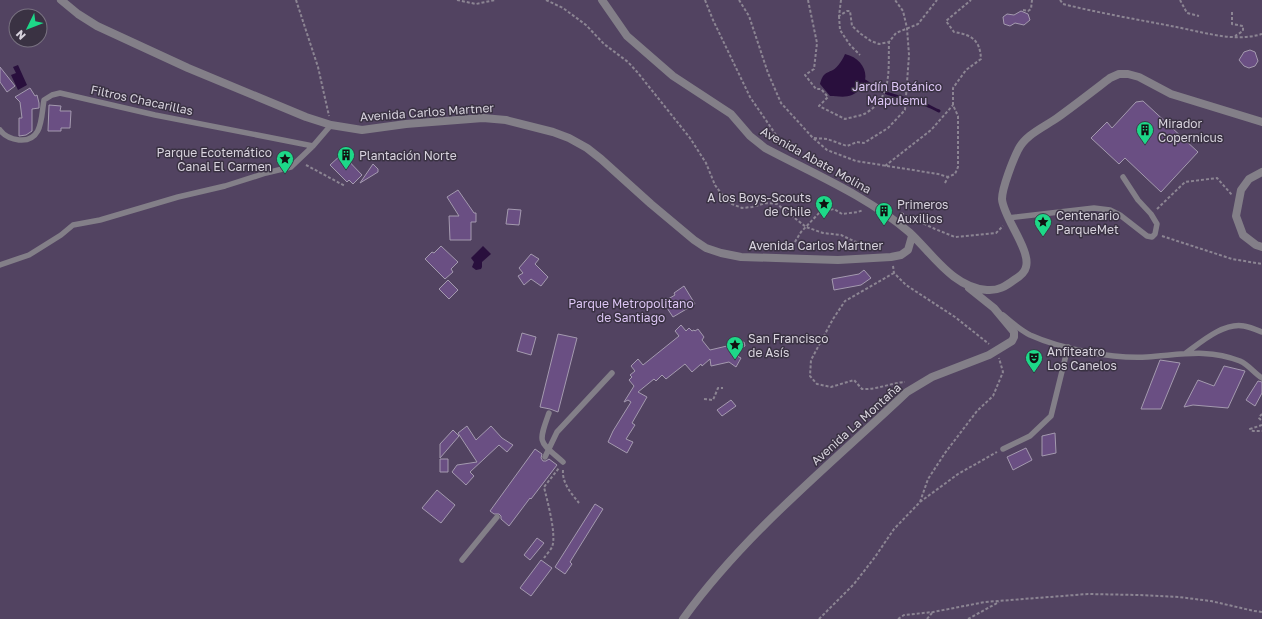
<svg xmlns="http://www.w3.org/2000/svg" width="1262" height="619" font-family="'Golos Text',sans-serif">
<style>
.green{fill:#524361;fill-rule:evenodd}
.water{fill:#290f3d}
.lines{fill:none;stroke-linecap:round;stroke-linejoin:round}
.stream{stroke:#290f3d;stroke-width:3}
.building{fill:#6a4f83;stroke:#a49aaf}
.path{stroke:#8c8593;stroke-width:2;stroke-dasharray:3 2;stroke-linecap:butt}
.service{stroke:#837f88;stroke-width:5.5}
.pedestrian{stroke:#837f88;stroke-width:8}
.minor{stroke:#837f88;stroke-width:8}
.labels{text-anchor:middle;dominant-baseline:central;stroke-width:3;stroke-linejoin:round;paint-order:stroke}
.park-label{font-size:12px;fill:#dcc5f4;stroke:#3a3243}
.street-label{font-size:12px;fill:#d8d3de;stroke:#3a3243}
.poi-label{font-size:12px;fill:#d8d3de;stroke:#3a3243;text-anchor:start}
</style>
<rect width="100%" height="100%" fill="#3a3243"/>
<path class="green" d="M0,0H1262V619H0ZM16,16H40V40H16Z"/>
<path class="water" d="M845,54C867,59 874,84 852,95C845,98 837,96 830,96L820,84C823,74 824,74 833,70C838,67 843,59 845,54Z
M18,65L27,85L18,90L11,75L16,73L13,67Z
M483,246L491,254L482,262V267L481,269L476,270L472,267L474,262L471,258Z"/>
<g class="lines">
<path class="stream" d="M865,81C883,95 898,96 918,102C926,104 932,108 939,111"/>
</g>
<path class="building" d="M1021,11L1028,14L1030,20L1024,25L1015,23L1010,26L1004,24L1003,17L1007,14L1014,15Z
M1250,50L1255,52L1258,61L1255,66L1249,68L1244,66L1239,60L1244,52Z
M0,67L15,86L7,92L0,82Z
M30,88L35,96L37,95L39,103V108L32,109V131L26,135L19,136V118H22L20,102L15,97Z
M1143,101L1198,152L1161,192L1125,158L1119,164L1091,138L1107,122L1112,128L1136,102Z
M49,105L61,106L60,111H71L70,128H61V131H48Z
M342,154L362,175L353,184L349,180L347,182L330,165Z
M373,164L378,169V172L360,183Z
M458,190L474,213H476V222H471V240H450L449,216H459L447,197Z
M508,209L521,210L519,225L506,224Z
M441,246L458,262L451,269L453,272L445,279L425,259L432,252L434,253Z
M531,254L539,259L535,264L548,277L541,286L531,279L524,285L518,276L523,273L519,268Z
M864,270L871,278L861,285L834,290L832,279L859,274Z
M448,280L458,290L449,299L439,289Z
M684,286L695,304L673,317L663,302L675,295L674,293Z
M681,325L686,331L689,328L692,331L694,330L695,331L698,329L704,337L702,340L710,350L744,342L745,346L731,353L741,358L736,367L729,362L711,366L710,359L702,366L701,364L692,372L685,364L666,379L662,375L656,381L654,379L638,392L647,397L632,423L635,425L626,439L633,442L627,453L608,442L613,431L631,402L628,400L624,402L634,386L629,380L632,377L630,375L635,371L631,366L638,359L643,365L679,336L675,331Z
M522,333L536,337L531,355L517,351Z
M558,334L577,338L558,412L550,409L540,407Z
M1160,360L1180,363L1161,409H1141Z
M1224,366L1245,371L1228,408L1193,405L1184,407L1198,380L1214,386Z
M1258,381L1262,382V393L1255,406L1246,400Z
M731,400L736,406L722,416L717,410Z
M467,426L476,440L491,426L502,438L513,445L507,452L499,445L470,472L474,476L466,485L452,472L457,465L477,462L458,433Z
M453,430L459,436L440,458V444Z
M1055,433L1056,453L1042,456V436Z
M1026,448L1032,460L1013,470L1007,457Z
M535,449L542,454L541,458L543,461H546L549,459L557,465L531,499L530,498L509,526L501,519V516L499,514H494L490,511Z
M440,459H448V472H440Z
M437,490L455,505L441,523L422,508Z
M595,504L603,509L570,562L572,564L565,574L555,567Z
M537,538L544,543L530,560L524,555Z
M541,560L552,568L531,596L520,588Z"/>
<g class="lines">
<path class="path" d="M296,0L318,67L329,116
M457,0L476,4L495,0
M546,0L563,8L586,25L604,44L628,62L638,73L690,138L706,163L715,185L723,196L732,204L742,208L752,207L766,203L777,204L806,227L823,233L841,235L856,242L883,248
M705,0L713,20L750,97L785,148
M739,0L749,16L768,73L781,103L813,138L827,150L856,161L938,174L948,177
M808,0L817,43L814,69L805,75L816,89H821L828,97L819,106L845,119C852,117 861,116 866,113C893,97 888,69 889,42
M841,0L839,16L847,11H850L852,26L861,34L871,41L879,44L889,42L896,33L918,24L937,0
M1060,0L1063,4C1099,13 1135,19 1171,26C1200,31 1233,43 1262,34
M1180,0L1187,13L1199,16
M1023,10L1028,11L1031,9L1032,0
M1232,12V24L1243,26V31L1235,36
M839,16L840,30L850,45L860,55
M814,138L827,139L847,146L857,142L864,143L888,128L905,110L909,55L907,28L903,11L895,0
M306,165L345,186
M885,166L931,130L953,105
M945,183L948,177L955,174L958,167V116L953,105V88L966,70L981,59C980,40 972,35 954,32L946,21L971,0
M1157,209L1185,182L1217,178L1232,195
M901,213L935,229L955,237L996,233L1003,226
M1162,236L1232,259L1262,264
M788,249L793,245L801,232L820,212L834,209L842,214L858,212L863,210
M893,266L894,273L906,285L955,317L989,344
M894,273L845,301L833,319L811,360L810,376L817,384L831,387L854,380L862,389C877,390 890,383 905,382
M704,399L713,400L718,388H723
M1262,414L1259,417V418L1262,421
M1262,425L1250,429L1253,431H1262
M563,470C562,483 571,493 579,503
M920,502L928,479L945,453L977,411L993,396L1003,372L999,358
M544,558C546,555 550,551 552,547C557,535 547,500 544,487L559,468
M819,619L854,584L875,557L894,529L920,502L958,474L997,452
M898,619L904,615L933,612L985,602L1088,594L1139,595L1179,597L1211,601L1254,611L1262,612
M927,619L932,613
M968,619L999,602"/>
<path class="service" d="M0,130C5,137 11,139 19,140C43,142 41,117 44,100L52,95L60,93L155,115L313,146
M1008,218L1094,208L1110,210L1120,215L1147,236L1152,237L1155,234L1157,224L1151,214L1138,200L1123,177
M0,265L29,255L61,235L73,225L100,220L178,197L225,186L266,173L291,167L313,146L331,125
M1003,315C1011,322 1020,330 1030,335C1061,349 1113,359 1147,357C1180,355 1207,348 1240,361C1249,365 1254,373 1262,378
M1186,353C1201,342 1224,322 1244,326C1250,327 1257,330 1262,332
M549,413C538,444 538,440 563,462
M1003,449L1030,436L1051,416L1068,347
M545,457L557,432L612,373
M462,560L497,517"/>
<path class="pedestrian" d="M1262,172L1249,179L1241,190L1236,216L1243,235L1256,245L1262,247"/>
<path class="minor" d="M61,0L78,14L97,26L188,68L306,117L331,125L362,130L406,124L483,118L506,120L553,132L569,138L587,148L601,159L651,204L694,240L706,248L721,253L741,257L776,258L838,260L891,257L901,255L908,250L912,236
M602,0L627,36L673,76L731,114L750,136L765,148C814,174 867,196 909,232C932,253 953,288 987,290C998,291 1006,286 1014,280C1019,277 1025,272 1026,267C1031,250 1003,217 1002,199C1002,188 1013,160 1018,150C1025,135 1044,127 1057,118C1075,105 1093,91 1110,78L1119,74H1128L1139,77L1171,94L1262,122
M683,619C746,532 830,465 907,392L932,377L989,355L1012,341L1014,337V332L994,308L969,288"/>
</g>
<defs>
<symbol id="building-pin" viewBox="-11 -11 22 30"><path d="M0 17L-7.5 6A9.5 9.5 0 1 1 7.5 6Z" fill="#1dd888" stroke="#3a3243"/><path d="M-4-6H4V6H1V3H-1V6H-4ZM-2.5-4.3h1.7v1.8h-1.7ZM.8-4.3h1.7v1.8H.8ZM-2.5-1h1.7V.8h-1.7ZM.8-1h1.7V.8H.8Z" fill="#111"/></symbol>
<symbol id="sight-pin" viewBox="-11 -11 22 30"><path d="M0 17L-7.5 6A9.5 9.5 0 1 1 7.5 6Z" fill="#1dd888" stroke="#3a3243"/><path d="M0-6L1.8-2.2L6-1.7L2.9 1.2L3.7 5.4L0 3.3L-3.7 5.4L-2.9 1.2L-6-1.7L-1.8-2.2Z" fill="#111"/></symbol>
<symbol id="theatre-pin" viewBox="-11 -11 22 30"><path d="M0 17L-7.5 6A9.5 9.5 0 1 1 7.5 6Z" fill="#1dd888" stroke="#3a3243"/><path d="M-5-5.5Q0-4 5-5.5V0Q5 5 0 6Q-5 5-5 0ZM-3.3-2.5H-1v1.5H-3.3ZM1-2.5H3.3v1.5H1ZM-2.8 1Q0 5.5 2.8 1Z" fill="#111"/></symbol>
</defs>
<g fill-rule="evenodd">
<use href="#building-pin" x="1135" y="120" width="20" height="27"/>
<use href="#building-pin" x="336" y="145" width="20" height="27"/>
<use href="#sight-pin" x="275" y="149" width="20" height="27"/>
<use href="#sight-pin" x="814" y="194" width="20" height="27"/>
<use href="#building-pin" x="874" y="201" width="20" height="27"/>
<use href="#sight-pin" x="1033" y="212" width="20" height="27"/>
<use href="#sight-pin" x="725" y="335" width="20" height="27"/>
<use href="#theatre-pin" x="1024" y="348" width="20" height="27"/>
</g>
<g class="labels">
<g class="park-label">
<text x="897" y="86">Jardín Botánico<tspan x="897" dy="14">Mapulemu</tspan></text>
<text x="631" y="303">Parque Metropolitano<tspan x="631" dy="14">de Santiago</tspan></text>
</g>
<g class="street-label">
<text transform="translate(142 100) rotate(12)">Filtros Chacarillas</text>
<text transform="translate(427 112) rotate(-4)">Avenida Carlos Martner</text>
<text transform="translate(816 160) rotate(29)">Avenida Abate Molina</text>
<text x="816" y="245">Avenida Carlos Martner</text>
<text transform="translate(856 424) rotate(-42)">Avenida La Montaña</text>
</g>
<g class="poi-label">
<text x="1158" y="123">Mirador<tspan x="1158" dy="14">Copernicus</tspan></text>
<text x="272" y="152" text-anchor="end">Parque Ecotemático<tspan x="272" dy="14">Canal El Carmen</tspan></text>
<text x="359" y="155">Plantación Norte</text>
<text x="811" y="197" text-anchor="end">A los Boys-Scouts<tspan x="811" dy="14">de Chile</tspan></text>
<text x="897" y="204">Primeros<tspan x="897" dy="14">Auxilios</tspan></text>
<text x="1056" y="215">Centenario<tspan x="1056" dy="14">ParqueMet</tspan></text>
<text x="748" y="338">San Francisco<tspan x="748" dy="14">de Asís</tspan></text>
<text x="1047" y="351">Anfiteatro<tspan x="1047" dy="14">Los Canelos</tspan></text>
</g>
</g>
<g transform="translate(28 28) rotate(227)"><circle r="19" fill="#3a3243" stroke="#797281"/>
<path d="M0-3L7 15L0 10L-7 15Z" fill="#1dd888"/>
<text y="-6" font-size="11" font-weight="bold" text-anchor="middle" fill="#d8d3de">N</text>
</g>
</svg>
